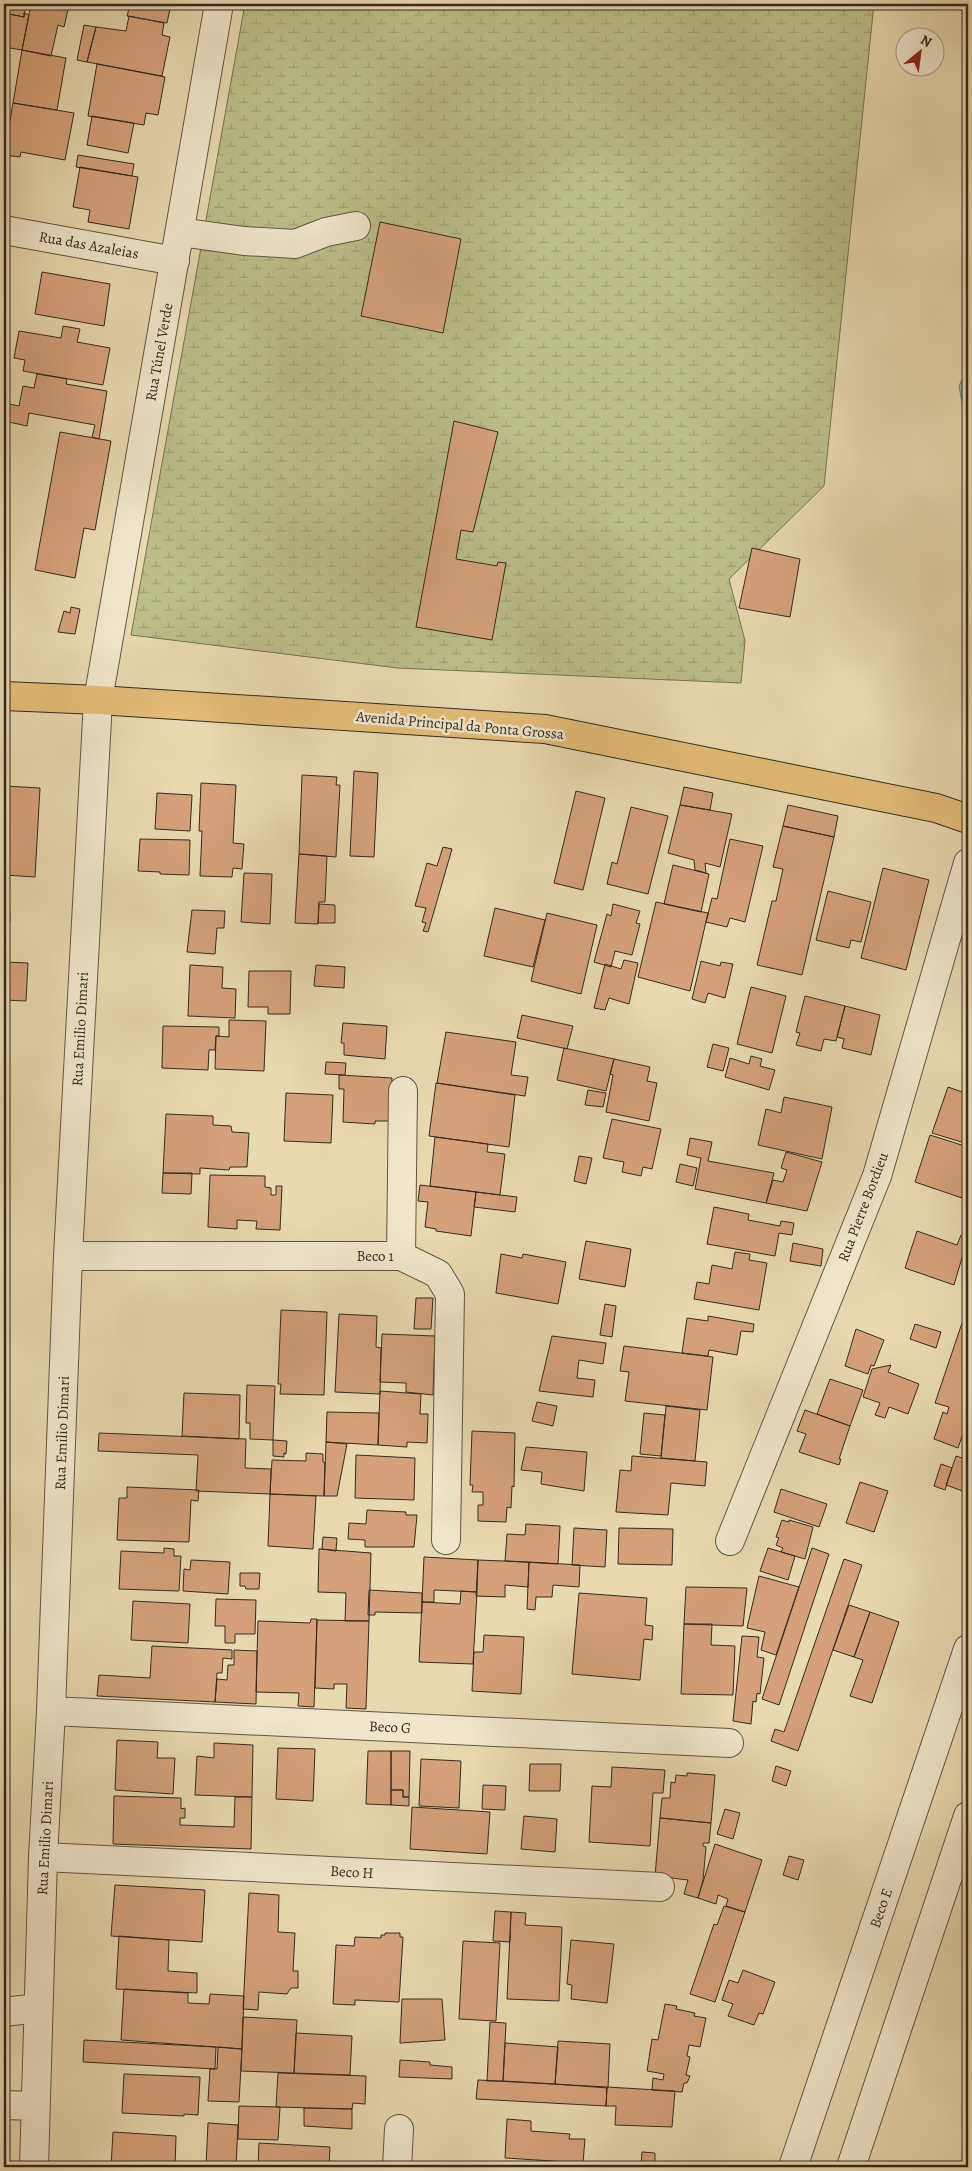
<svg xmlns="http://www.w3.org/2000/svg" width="972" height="2171" font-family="Alegreya,serif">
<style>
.wetland{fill:url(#wetland-marsh);stroke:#787454}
.water{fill:url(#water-ripples);stroke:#6f8076}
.building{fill:#d5a17b;stroke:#342a21}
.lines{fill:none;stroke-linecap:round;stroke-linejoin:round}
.minor-casing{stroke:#615645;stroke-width:30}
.major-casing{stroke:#342a21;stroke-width:30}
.minor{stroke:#f1e6cc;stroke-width:28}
.major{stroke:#e4bc78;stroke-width:28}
.labels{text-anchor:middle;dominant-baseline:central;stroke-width:5;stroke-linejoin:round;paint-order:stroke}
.street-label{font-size:15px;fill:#342a21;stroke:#f1e6cc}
</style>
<defs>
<pattern id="wetland-marsh" width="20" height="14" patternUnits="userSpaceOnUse" patternTransform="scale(1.25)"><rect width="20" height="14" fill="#bbbe88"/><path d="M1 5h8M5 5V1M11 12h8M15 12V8" fill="none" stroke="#a1a375"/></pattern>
<pattern id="water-ripples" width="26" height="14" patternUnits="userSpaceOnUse" patternTransform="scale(1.25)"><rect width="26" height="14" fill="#97baae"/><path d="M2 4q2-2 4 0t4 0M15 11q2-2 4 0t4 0" fill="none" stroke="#7c978d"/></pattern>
</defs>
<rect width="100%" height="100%" fill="#e9d9b0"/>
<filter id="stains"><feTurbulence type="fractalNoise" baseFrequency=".004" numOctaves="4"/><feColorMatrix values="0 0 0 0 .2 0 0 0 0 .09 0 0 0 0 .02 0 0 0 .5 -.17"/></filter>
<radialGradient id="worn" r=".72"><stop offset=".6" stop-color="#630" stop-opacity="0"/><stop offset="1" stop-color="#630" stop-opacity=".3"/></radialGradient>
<path class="wetland" d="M245,4H874L824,486L729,579L745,641L741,683L398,668L131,635Z"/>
<path class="water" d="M968,367V435L959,386Z"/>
<path class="building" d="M4,4H31V6L26,5L24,17L4,13Z
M31,4L69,5L64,27L58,25L51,56L22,50Z
M123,4H171L167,23L127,16L130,5Z
M4,13L24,17V13L29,15L22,50L4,47Z
M129,16L164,23L162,35L170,37L162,76L87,62L96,27L126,31Z
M84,25L96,27L87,62L77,60Z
M22,50L66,58L57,110L13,103Z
M97,64L165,77L158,115L146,113L144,125L88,116Z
M13,103L74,113L65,160L21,152L20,157L4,155Z
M92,116L134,123L128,153L87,145Z
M78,155L134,164L132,176L76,167Z
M80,167L138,177L129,229L88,222L90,210L73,207Z
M380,222L461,239L443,333L361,316Z
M42,272L110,284L104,326L35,314Z
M4,314L8,315L5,333H4Z
M63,326L80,329L77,342L110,348L103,385L23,371L25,360L14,358L19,331L61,338Z
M37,374L67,379L66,384L107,391L99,439L92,437L95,425L29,413L27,426L4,421V403L19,406L23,386L34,388Z
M4,421L9,423L4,452Z
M454,421L498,432L473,532L461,530L456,559L497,566L498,562L506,563L492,640L416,627Z
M60,432L111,441L95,530L84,528L75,578L35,570Z
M752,548L800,559L790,617L739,608Z
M71,607L80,609L75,634L58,632L64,611L70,613Z
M354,771L378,773L374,857L350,856Z
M302,775L337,777L336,785H340L336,857L299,854Z
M201,783L236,785L233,843L244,844L242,869L233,868L232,877L200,876L202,831H199Z
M4,786L40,788L35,877L4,875Z
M684,787L713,793L710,810L680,805Z
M576,791L605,798L583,890L554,883Z
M157,793L192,795L190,831L155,829Z
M680,805L732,814L720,867L705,863L706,873L695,870L694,860L668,853Z
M788,805L838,816L834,837L783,826Z
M631,807L668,816L648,894L607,884L612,862L617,864Z
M783,826L834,837L802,975L757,965L772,901H776L783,869L773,867Z
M140,839L190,840L189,875L160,874V872L138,871Z
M730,839L763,846L745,922L730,918L727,927L706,922L712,898L717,899Z
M443,847L452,849L428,932L423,931L426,923L422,922L426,908L415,906L427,863L437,866Z
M299,854L327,856L325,902H319L318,924L295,923Z
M673,865L709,874L701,912L664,904Z
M883,868L929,880L906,970L861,958Z
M244,873L272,874L270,924L241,922Z
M828,891L871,902L861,942L851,940L849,948L816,940Z
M9,892L10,922H4V893Z
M656,902L708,913L690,991L638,977Z
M319,904L335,905V923H318Z
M613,904L640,911L636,923L640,924L632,955L615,951L611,967L594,962L607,914L611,916Z
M495,908L545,920L533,967L484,956Z
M192,910L225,911L224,928H217L215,954L187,952Z
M547,913L597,925L581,994L531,981Z
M624,960L638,963L629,1004L609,998L605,1010L594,1008L605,964L621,969Z
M701,961L720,966L721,962L733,964L725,998L708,993L705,1003L692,999Z
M4,962L28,963L26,1001L4,1000Z
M190,965L223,967L222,988L236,989L235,1018L188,1016Z
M316,965L345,967L344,988L314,986Z
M249,971H291L290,1014H268V1007H248Z
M751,987L786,996L772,1053L737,1044Z
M805,996L845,1006L836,1041L824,1039L821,1051L796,1045L800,1033L796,1032Z
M845,1006L880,1015L871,1055L842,1048L844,1039L837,1037Z
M522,1015L573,1026L567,1049L517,1038Z
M229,1020L266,1021L264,1071L215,1069L216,1036L229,1037Z
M343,1023L387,1026L385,1059L344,1055V1043H341Z
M163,1026L219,1027V1036H216L215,1050H209L208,1070L162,1068Z
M446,1032L516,1042L511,1075L528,1077L525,1096L437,1083Z
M713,1044L729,1048L723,1071L707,1067Z
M564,1048L614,1059L606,1091L557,1080Z
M751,1056L762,1059L760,1066L775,1070L769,1090L725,1077L730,1058L749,1064Z
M614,1059L650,1067L647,1081L657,1083L649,1121L606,1112L613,1075L610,1074Z
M326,1062L346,1063L345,1075L325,1074Z
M339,1075L392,1078L390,1121H375V1124L343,1122L344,1089H339Z
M436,1083L515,1095L509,1147L429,1136Z
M948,1087L968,1094V1144L932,1133Z
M588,1090L606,1093L603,1107L585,1105Z
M286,1093L333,1095L331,1143L284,1141Z
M784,1097L832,1107L822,1159L758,1145L766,1109L781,1113Z
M166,1114L213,1116V1125L231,1126L232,1132L249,1133L247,1167H230L229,1170L200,1168V1174L163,1173Z
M612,1119L661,1129L652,1169L643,1167L641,1176L622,1172L624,1162L603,1158Z
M930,1135L968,1147V1187H966L962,1198L915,1182Z
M435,1137L488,1144L487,1152L505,1154L500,1195L430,1186Z
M690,1138L712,1142L708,1161L774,1173L766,1203L695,1189L701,1158L687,1155Z
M786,1152L822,1162L807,1211L766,1203L773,1180L783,1182L787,1170L781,1168Z
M579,1156L592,1158L586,1184L574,1181Z
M680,1164L697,1168L693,1186L676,1182Z
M163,1173H192L191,1194L162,1193Z
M210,1175L265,1176V1187L271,1188V1195H276V1186H282L280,1230L256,1229L257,1221L237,1220V1229L208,1227Z
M420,1185L476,1192L471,1236L436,1231V1229L425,1227L428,1202L418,1201Z
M476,1192L517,1197L515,1212L474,1207Z
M714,1207L749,1214L748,1220L780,1226L781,1221L794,1223L792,1235L779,1233L775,1256L707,1244Z
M917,1231L957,1245L961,1235L968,1237L954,1285L905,1268Z
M586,1241L631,1249L625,1287L579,1279Z
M793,1243L823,1249L821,1266L790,1261Z
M735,1252L750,1254L749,1260L767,1263L759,1310L694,1299L697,1282L709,1284L712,1265L732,1269Z
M501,1254L522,1258L523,1254L566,1262L558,1304L496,1293Z
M416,1298H433L431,1329H414Z
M605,1304L616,1306L612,1337L600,1335Z
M281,1310L327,1312L324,1395L280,1394L281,1384H278Z
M339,1314L377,1316L376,1347L381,1348L380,1394L335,1392Z
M708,1316L754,1324L753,1332L741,1331L737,1355L709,1350L708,1356L682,1353L687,1318L708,1321Z
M962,1323L968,1325V1419L958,1448L934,1439L943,1412L947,1414L949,1407L935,1403Z
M915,1324L941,1332L936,1348L910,1339Z
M856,1329L884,1340L874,1366L871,1365L868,1374L845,1366Z
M382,1334L435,1336L433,1395L406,1392V1383L380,1382Z
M552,1336L606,1343L603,1364L579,1360L577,1378L595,1380L593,1397L539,1391Z
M624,1346L713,1357L707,1410L625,1401L629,1372L620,1371Z
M891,1365L888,1372L919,1384L908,1414L889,1407L885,1418L875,1415L880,1403L863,1397L872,1369Z
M830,1379L863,1390L850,1426L817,1414Z
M247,1385L275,1386L273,1440L250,1439V1423H246Z
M380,1391L421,1394L420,1414H428L427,1443L407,1442V1447L378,1445Z
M184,1393L240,1395L239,1439L182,1436Z
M537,1402L557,1406L553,1426L532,1421Z
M666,1406L700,1410L695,1461L661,1458Z
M805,1410L850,1426L839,1459H841L839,1465L799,1452L806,1434L797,1431Z
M327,1412L379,1413L378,1445L326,1442Z
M644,1413L665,1415L661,1456L640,1454Z
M472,1431L515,1433L514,1487L512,1486L511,1508L507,1507L506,1522L478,1521V1505H483V1492H472L473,1485H470Z
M99,1433L246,1439L245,1468L271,1469L270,1494L196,1491L198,1455L98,1451Z
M273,1440L287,1441L286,1454L284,1453V1457L273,1456Z
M326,1442L347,1444L337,1496H324Z
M526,1447L587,1452L584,1491L541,1484L542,1472L521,1470Z
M306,1453L323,1454V1462L325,1463L324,1496L270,1494L272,1460L306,1461Z
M356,1455L415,1458L414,1500L355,1498Z
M632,1456L707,1462L705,1486L671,1483L668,1515L616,1512L620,1470L631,1471Z
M956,1456L968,1460V1493L946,1485Z
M941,1464L952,1468L945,1490L934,1486Z
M860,1482L888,1491L874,1532L846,1523Z
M127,1487L199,1490L198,1501L191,1500L189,1542L117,1540L119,1498H127Z
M781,1489L827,1504L819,1527L774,1512Z
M270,1494L316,1496L313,1549L268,1546Z
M367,1510L406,1512V1515H417L414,1547H365V1540L348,1539L349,1523L366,1524Z
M782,1520L789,1522V1520L813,1527L805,1559L781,1552L783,1548L776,1545L779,1538L776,1537Z
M526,1524L560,1526L558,1564L505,1561L507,1534L525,1535Z
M574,1528L607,1530L605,1567L572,1565Z
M619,1528L673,1529L672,1565L618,1564Z
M323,1537L337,1538L336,1551L322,1549Z
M164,1548L174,1549V1556H181L179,1591L119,1589L121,1551L164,1553Z
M768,1548L795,1556L788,1580L760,1571Z
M812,1548L829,1554L779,1705L762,1699Z
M319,1549L371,1553L369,1621H345L346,1593L318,1592Z
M424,1557L478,1560L477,1592L434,1590V1602H422Z
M844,1559L862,1565L798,1751L771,1741L775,1729L784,1732Z
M191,1560L230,1562L228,1594L183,1591L184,1569L190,1570Z
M478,1560L529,1562L528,1587L505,1585V1597L476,1596Z
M529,1562L580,1565L579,1587L553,1585L552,1597H536L535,1610L527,1609Z
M240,1573H260L259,1589H246L245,1586H240Z
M759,1576L799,1587L776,1655L761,1650L765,1632L747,1628Z
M686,1587L747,1588L743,1626L684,1624Z
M369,1590L422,1593V1613L375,1612V1615H368Z
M461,1591L477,1592L473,1664L419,1662L422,1602L460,1604Z
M579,1593L647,1598L645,1625L653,1626L652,1640L644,1639L640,1680L572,1674Z
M216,1599L256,1600L255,1634H235V1643H225V1626H215Z
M133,1601L190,1604L188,1643L131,1640Z
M849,1605L870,1612L854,1657L833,1650Z
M870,1612L899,1622L872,1703L850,1696L863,1660L854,1657Z
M311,1619H317L314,1707L298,1706L299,1693L256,1692L258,1621L310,1623Z
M317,1620L369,1621L366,1709L346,1708L347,1684H334V1689L315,1688Z
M684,1624H712L711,1645L735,1646L733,1695L681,1694Z
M484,1635L524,1637L521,1694L472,1691L474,1652H483Z
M742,1636L759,1637L757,1657L764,1658L760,1694L757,1693L756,1702L753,1701L751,1724L733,1721Z
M152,1646L232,1650V1659L223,1658L222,1673H217L215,1702L97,1696L99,1675L150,1678Z
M234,1650L257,1651L256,1704L215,1702L217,1679L227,1680L228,1665H234Z
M117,1740L158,1742L157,1758H175L173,1794L115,1790Z
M214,1743L253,1745L252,1797L195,1795L197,1756L214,1758Z
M278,1748L315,1749L313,1801L276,1799Z
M368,1751H391V1805L366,1804Z
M391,1751H410L409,1797H403V1790H391Z
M421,1759L461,1761L459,1808L419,1806Z
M530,1764H561L560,1791H529Z
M776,1766L791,1771L786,1786L772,1781Z
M612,1767L665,1770L663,1793H653L650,1846L589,1842L592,1786L611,1787Z
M687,1773L715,1775L711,1823L660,1818L662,1798H670L671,1782L675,1783L676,1775L687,1776Z
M483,1785L506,1786L505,1810L482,1809Z
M391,1790H403V1797H409V1806L391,1805Z
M114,1796L181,1798V1809L185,1808V1818H180V1825L234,1827L235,1797H252L251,1849L113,1844Z
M412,1807L490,1812L487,1854L410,1849Z
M725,1809L740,1813L733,1839L717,1834Z
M524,1816L557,1819L555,1852L521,1849Z
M660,1818L711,1823L709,1843H703V1846L706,1847L703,1880L698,1898L684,1894L688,1880L655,1876Z
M715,1844L762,1860L745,1912L726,1906L728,1899L718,1895L716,1904L698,1898Z
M789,1856L804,1860L798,1880L783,1875Z
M115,1885L205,1890L202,1942L111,1936Z
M249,1893L279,1895L278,1932L295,1933L293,1971H298V1988H291L287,1994L259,1992L258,2010L243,2009Z
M724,1906L745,1912L715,2002L690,1994L714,1924L717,1925Z
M495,1911L511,1912L510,1942L493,1941Z
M511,1912L526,1913L525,1925L562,1927L559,2001L507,1999Z
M385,1933H400V1937H403L399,2002L355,2000V2005L333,2004L336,1945L354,1946L355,1937L381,1938V1935H385Z
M119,1936L169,1940L168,1971L197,1973V1993L116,1989Z
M571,1940L614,1944L607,2003L571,1999L572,1985L567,1984Z
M463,1941L500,1943L496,2021L459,2019Z
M743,1970L775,1982L763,2014L759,2013L754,2025L728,2016L733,2004L722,2000L729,1980L738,1983Z
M124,1989L188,1993V2003L209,2004L210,1994L244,1996L242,2049L121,2040Z
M402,1999H442L445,2040L400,2043Z
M665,2004L677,2006L676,2009L695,2013L694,2016L706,2018L700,2047L689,2045L687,2056L690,2057L686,2075L690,2076L687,2083H684L682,2092L652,2090L653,2078L663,2080L664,2074L647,2071L652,2039L658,2040Z
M243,2017L297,2020L294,2073L241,2071Z
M490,2022L506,2023L503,2081H487Z
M296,2033L352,2036L350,2075L294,2073Z
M84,2040L216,2047L215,2069L83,2062Z
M558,2041L610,2044L608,2088L555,2084Z
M505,2043L558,2047L555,2084L503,2081Z
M218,2047L242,2049L239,2102L208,2101L210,2069H217Z
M400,2060L430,2062V2065L452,2067V2079L399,2077Z
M278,2073L366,2076L365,2104L353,2103L352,2109L276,2107Z
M124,2074L200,2077L198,2115L184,2114V2116L122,2113Z
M478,2080L607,2087L606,2106L476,2099Z
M607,2087L675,2091L672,2127L615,2125L616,2106H606Z
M239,2106L280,2107L278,2140L238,2139Z
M304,2108L352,2109V2129L304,2126Z
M507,2119L531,2121V2131L570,2134L569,2139H585L583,2163L505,2158Z
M208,2123L238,2125L236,2167H199V2164L206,2165Z
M113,2132L176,2136L175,2167H111Z
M259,2143L330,2147L329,2167H258Z
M642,2152L655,2153V2165H659V2167H626V2164L641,2165Z"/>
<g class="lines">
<defs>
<path id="minor" d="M4,230L175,261
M180,232L244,241L295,244L326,232L356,226
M68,1256H401L438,1274L450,1294L446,1540
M401,1256L403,1091
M730,1541L877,1176L968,863
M51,1711L729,1743
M43,1857L660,1887
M4,2012L38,2008
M4,2105L35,2106
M34,2167L43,1857L51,1711L68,1256L98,700L219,4
M397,2167L399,2129
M793,2167L968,1649
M851,2167L968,1816"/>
<path id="major" d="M4,696L98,700L545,729L936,808L968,819"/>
</defs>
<use href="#minor" class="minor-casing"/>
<use href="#major" class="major-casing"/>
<use href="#minor" class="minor"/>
<use href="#major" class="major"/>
</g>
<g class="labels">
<g class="street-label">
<text transform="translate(89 245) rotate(10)">Rua das Azaleias</text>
<text transform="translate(159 352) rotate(-80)">Rua Túnel Verde</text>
<text transform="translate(460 725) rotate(5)">Avenida Principal da Ponta Grossa</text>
<text transform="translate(80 1029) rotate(-87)">Rua Emilio Dimari</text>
<text transform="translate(863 1207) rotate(-69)">Rua Pierre Bordieu</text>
<text x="375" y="1256">Beco 1</text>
<text transform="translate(62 1433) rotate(-88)">Rua Emilio Dimari</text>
<text transform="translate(390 1727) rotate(3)">Beco G</text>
<text transform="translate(45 1838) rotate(-87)">Rua Emilio Dimari</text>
<text transform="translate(352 1872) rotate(3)">Beco H</text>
<text transform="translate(881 1908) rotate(-71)">Beco E</text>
</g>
</g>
<rect width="972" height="2171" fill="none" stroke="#e9d9b0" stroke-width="20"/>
<rect x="5" y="5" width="962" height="2161" fill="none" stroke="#342a21" stroke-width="2.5"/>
<rect x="10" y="10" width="952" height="2151" fill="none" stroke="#342a21"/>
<g transform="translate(920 52) rotate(29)"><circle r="24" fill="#f1e6cc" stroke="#a59b88"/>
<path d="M0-4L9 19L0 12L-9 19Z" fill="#8f2418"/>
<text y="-8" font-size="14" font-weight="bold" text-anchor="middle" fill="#342a21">N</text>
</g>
<rect width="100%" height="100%" filter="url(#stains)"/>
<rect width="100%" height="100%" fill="url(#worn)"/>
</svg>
